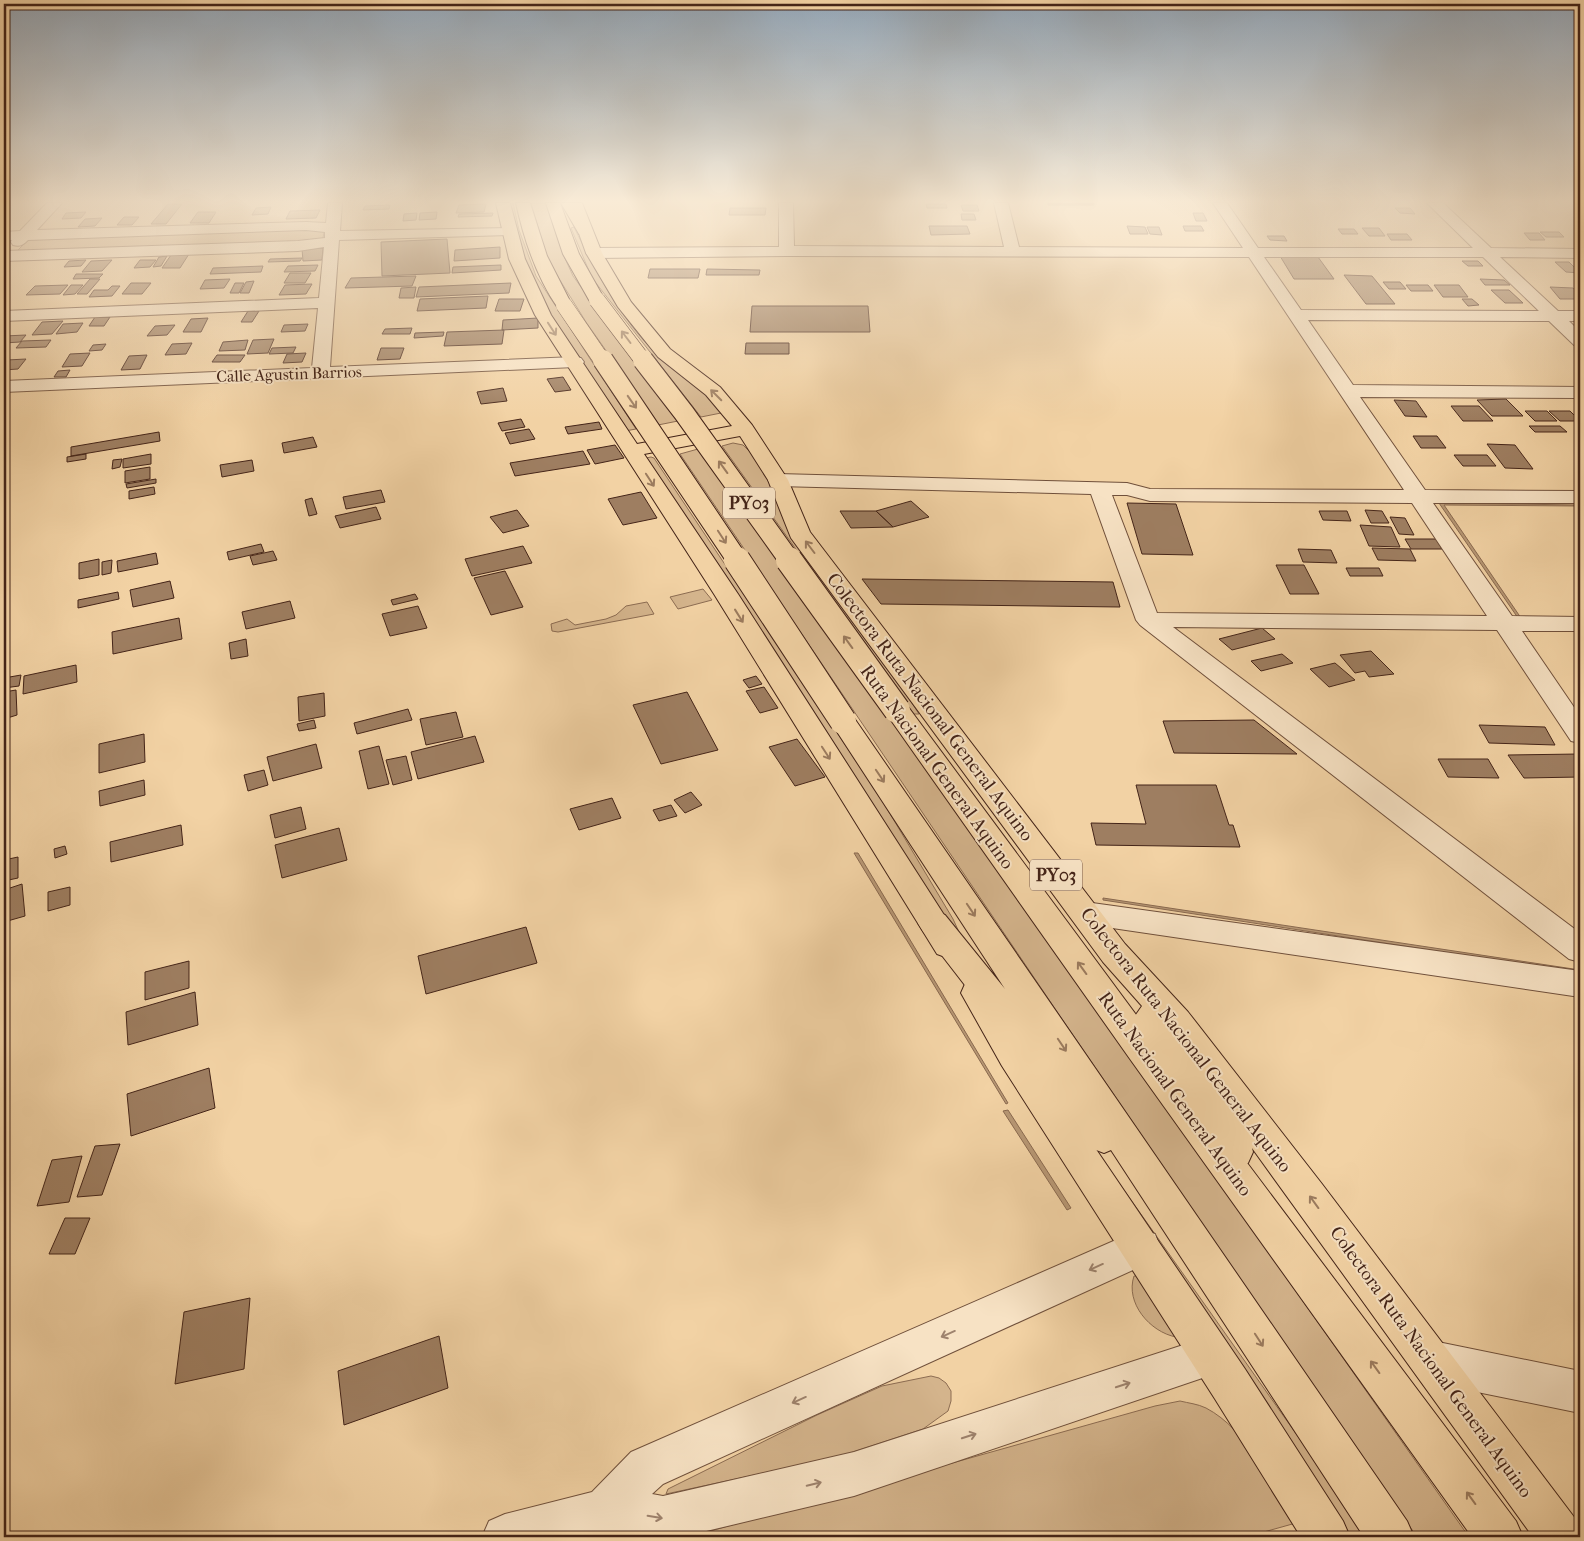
<svg xmlns="http://www.w3.org/2000/svg" width="1584" height="1541" font-family="'IM FELL French Canon',serif">
<style>
.green{fill:#d4b48c;stroke:#8c6c52}
.water{fill:#b79774;stroke:#89694f}
.building{fill:#9e7e61;stroke:#442418}
.lines{fill:none;stroke-linecap:round;stroke-linejoin:round}
.minor-casing{stroke:#70503b;stroke-width:2}
.tertiary-casing{stroke:#70503b;stroke-width:2}
.primary-casing{stroke:#442418;stroke-width:2}
.motorway-casing{stroke:#442418;stroke-width:2}
.minor{fill:#f7e2c4;fill-rule:evenodd}
.tertiary{fill:#f7e2c4;fill-rule:evenodd}
.primary{fill:#f2d2a4;fill-rule:evenodd}
.motorway{fill:#f2d2a4;fill-rule:evenodd}
.motorway-bridge-far2-casing{stroke:#442418;stroke-width:17;stroke-linecap:butt}
.motorway-bridge-far1-casing{stroke:#442418;stroke-width:22;stroke-linecap:butt}
.motorway-bridge-casing{stroke:#442418;stroke-width:28;stroke-linecap:butt}
.motorway-bridge-far2{stroke:#f2d2a4;stroke-width:16}
.motorway-bridge-far1{stroke:#f2d2a4;stroke-width:20}
.motorway-bridge{stroke:#f2d2a4;stroke-width:26}
.oneway{stroke:#9b7b5e}
.oneway2{stroke:#9e836e}
.labels{text-anchor:middle;dominant-baseline:central;stroke-width:4;stroke-linejoin:round;paint-order:stroke}
.far-street-label{font-size:16px;fill:#442418;stroke:#f7e2c4}
.shield{fill:#f7e2c4;stroke:#7a5d4c;stroke-width:1}
.shield-label{font-size:18px;font-weight:bold;fill:#442418}
.street-label{font-size:19px;fill:#442418;stroke:#f7e2c4}
</style>
<rect width="100%" height="100%" fill="#f2d2a4"/>
<filter id="stains"><feTurbulence type="fractalNoise" baseFrequency=".004" numOctaves="4"/><feColorMatrix values="0 0 0 0 .2 0 0 0 0 .09 0 0 0 0 .02 0 0 0 .5 -.17"/></filter>
<radialGradient id="worn" r=".72"><stop offset=".6" stop-color="#630" stop-opacity="0"/><stop offset="1" stop-color="#630" stop-opacity=".3"/></radialGradient>
<path class="green" d="M509,203H513L519,230L536,276L636,429L625,431L544,305L523,257Z
M531,203H547L563,254L573,276L678,421L658,425L586,322L558,277L546,255Z
M574,227C596,272 627,331 666,362C681,374 716,396 721,413L701,417L592,278L571,228Z
M313,228L324,232L323,238L318,241L17,251L28,240Z
M733,443L743,445L752,454L919,714H914L722,446Z
M698,449L1041,929L1469,1537H1417L1062,1019L680,454Z
M651,457L654,458L880,797L953,919L959,932L956,935L646,458Z
M703,589L712,600L678,609L670,597Z
M647,602L654,614L558,632L552,631L551,624L567,619L575,625L606,619L616,615L626,606Z
M1025,1050L1369,1537H1346Z
M1134,1276H1137L1176,1337C1150,1332 1125,1303 1134,1276Z
M931,1376L939,1378L946,1383L951,1391V1401L948,1411L923,1429L838,1457L666,1494L668,1489L817,1415L882,1386Z
M1180,1401C1188,1403 1198,1404 1206,1408C1248,1430 1272,1485 1296,1523L1246,1537H689L1155,1406Z"/>
<path class="water" d="M1439,503L1580,505V506L1444,505L1521,618H1518Z
M854,853H858L1008,1103L1006,1104Z
M1103,898L1580,970V973L1103,900Z
M1008,1110L1071,1208L1067,1210L1003,1111Z"/>
<path class="building" d="M1048,203H1094V205H1048Z
M168,204H182L166,224H151Z
M486,204L484,212L456,213L459,205Z
M926,204H946L947,208H927Z
M390,205L389,209L363,210L365,206Z
M961,205H977L979,211H963Z
M271,207L268,214L252,215L256,208Z
M730,208H766L765,215H729Z
M1395,208H1410L1415,214L1400,213Z
M320,210L316,218L286,219L290,211Z
M86,212L81,218L62,219L66,213Z
M198,212H216L209,223H190Z
M437,212L436,219L419,220L420,213Z
M417,213L416,220L403,221L404,214Z
M493,213L492,216L458,217L459,214Z
M1193,213H1203L1207,221H1196Z
M961,214H974L976,220H962Z
M124,217H139L132,225H117Z
M102,218L95,226L78,227L85,219Z
M929,226H967L970,234L931,235Z
M1127,226L1145,227L1148,234H1130Z
M1183,226H1201L1204,231H1185Z
M1147,227H1159L1162,235L1150,234Z
M1362,228H1379L1385,236H1369Z
M1338,229H1354L1358,234H1342Z
M1540,232H1559L1564,237H1546Z
M1524,233H1539L1545,240H1530Z
M1387,234H1407L1412,240H1391Z
M1267,236H1284L1287,241L1270,240Z
M447,239L450,273L382,276L381,242Z
M500,247V258L454,261L455,250Z
M323,248L322,260L303,261L302,249Z
M189,254L180,268H162L171,255Z
M167,256L161,266L153,267L159,257Z
M1280,256L1318,257L1334,279H1294Z
M302,258L300,261L268,262L270,259Z
M86,260L81,266L64,267L69,261Z
M112,260L102,271L82,272L91,261Z
M140,260H156L150,267L134,268Z
M1462,261H1478L1483,266H1468Z
M1555,262H1569L1580,273L1566,272Z
M318,265L315,271L284,272L288,266Z
M501,265V270L452,273L453,267Z
M263,266L261,272L210,274L213,268Z
M650,269H700L698,278H648Z
M707,269L760,270L759,275H706Z
M290,273H311L305,283H284Z
M76,274H103L99,278L73,279Z
M1344,275L1372,276L1395,304H1366Z
M416,276L412,286L345,288L351,278Z
M90,279H100L87,294H77Z
M230,279L224,288L200,289L205,280Z
M1480,279L1504,280L1510,285H1485Z
M254,281L249,293H240L246,282Z
M1383,282H1400L1406,289H1389Z
M131,283H151L142,294H122Z
M235,283H244L239,293H230Z
M511,283L509,293L416,297L419,287Z
M312,284L306,294L279,295L285,285Z
M68,285L60,294L26,295L35,286Z
M71,285H83L75,294L63,295Z
M1406,285H1428L1433,291H1411Z
M1434,285H1459L1468,297H1443Z
M112,286H120L112,296L89,297L94,290H108Z
M416,287L414,298H399L401,288Z
M1550,287L1573,288L1580,296V299H1560Z
M1491,290H1509L1523,303H1505Z
M488,296L486,308L417,311L420,299Z
M499,299H524L520,311H495Z
M1462,299H1472L1479,305L1468,306Z
M752,306H868L870,332H750Z
M248,311H259L252,322H241Z
M95,317H110L104,326H89Z
M208,318L201,332H183L191,319Z
M538,318V328L502,330L503,320Z
M63,321L52,334L32,335L42,322Z
M83,323L77,332L56,334L63,324Z
M308,324L305,331L281,332L284,325Z
M175,325L167,335L147,336L155,326Z
M412,328L410,334H382L385,329Z
M504,330L502,344L444,346L447,332Z
M444,332L443,336L414,338L415,333Z
M26,335L20,342L4,343V336Z
M274,339L268,353L247,354L253,340Z
M51,340L46,347L16,348L22,341Z
M248,340L245,350L219,351L223,342Z
M192,343L186,354L165,355L172,344Z
M746,343H789V354H745Z
M106,344L102,350L89,351L93,345Z
M296,347L293,353L269,354L272,348Z
M381,348H404L400,359L377,360Z
M90,353L82,366L62,367L70,354Z
M306,353L302,362L283,363L287,354Z
M147,355L140,369L121,370L129,356Z
M217,355H245L240,362H212Z
M26,359L18,369L4,370V363L7,360Z
M70,370L66,377H54L58,371Z
M563,377L571,390L555,392L547,379Z
M503,388L507,401L481,404L477,392Z
M1506,399L1523,416H1492L1477,400Z
M1394,400L1416,401L1427,417L1405,416Z
M1451,406H1479L1493,421H1463Z
M1525,411H1547L1557,421H1535Z
M1549,411H1570L1580,421H1560Z
M521,419L525,427L502,431L498,423Z
M599,422L602,429L568,434L565,427Z
M1529,426H1560L1567,432H1535Z
M529,429L535,439L510,444L505,433Z
M159,432L160,441L71,456V447Z
M1413,436H1437L1446,448H1421Z
M313,437L317,447L284,453L282,443Z
M1487,444L1515,445L1533,469L1505,468Z
M615,445L624,458L595,464L587,450Z
M583,451L590,464L515,476L510,463Z
M86,454V459L67,462V457Z
M151,454V464L123,468V459Z
M1454,455H1487L1496,466H1463Z
M122,459L120,467L112,469L113,460Z
M252,460L254,471L222,477L220,465Z
M150,467V479L125,483V471Z
M156,479V483L127,488L126,484Z
M154,487L155,494L129,499V491Z
M381,490L385,502L346,509L343,497Z
M641,492L657,518L623,525L608,499Z
M312,498L317,514L309,516L305,500Z
M911,501L929,517L893,527L876,511Z
M1127,503L1176,504L1193,555L1142,554Z
M376,507L381,519L340,528L335,516Z
M517,510L529,526L503,533L490,517Z
M1365,510L1382,511L1389,523H1371Z
M840,511H876L893,527L851,528Z
M1319,511H1347L1351,521L1323,520Z
M1390,517L1405,518L1414,535L1399,534Z
M1360,525L1391,527L1400,547L1369,546Z
M1405,539H1436L1442,549H1411Z
M261,544L264,552L229,560L227,552Z
M523,546L532,563L472,576L465,559Z
M1372,548L1410,549L1416,561L1378,560Z
M1298,549L1331,550L1337,563L1303,562Z
M273,551L277,560L253,565L250,556Z
M156,553L158,564L118,572L117,561Z
M99,559V575L79,579V563Z
M112,560L111,573L102,575V562Z
M1276,565H1304L1319,594H1290Z
M1346,568H1379L1383,576H1350Z
M505,571L523,607L491,615L474,578Z
M862,579L1113,582L1120,607L881,604Z
M170,581L174,598L133,607L130,590Z
M118,592L119,599L78,608V600Z
M415,594L418,599L393,605L391,600Z
M290,601L295,618L246,629L242,612Z
M418,606L427,628L390,636L382,614Z
M179,618L182,639L113,654L112,632Z
M1262,628L1275,639L1232,650L1219,639Z
M246,639L248,656L231,659L229,643Z
M1371,651L1394,674L1369,677L1365,671L1355,673L1340,655Z
M1282,654L1293,663L1261,671L1251,661Z
M1335,663L1355,680L1329,687L1310,669Z
M76,665L77,682L23,694L24,676Z
M21,675L19,686L4,688V678Z
M756,676L762,684L749,688L743,680Z
M764,687L778,708L760,713L746,691Z
M16,690L17,715L4,719V692Z
M687,692L718,750L661,764L633,705Z
M324,693L325,716L299,721L298,697Z
M408,709L412,720L357,734L354,723Z
M456,712L463,737L426,745L420,719Z
M314,720L316,728L299,731L297,724Z
M1254,720L1297,754L1174,753L1163,721Z
M1479,725L1545,727L1555,745L1489,743Z
M144,734L145,762L99,773V744Z
M475,736L484,762L418,779L411,752Z
M797,739L825,777L795,786L769,747Z
M316,744L322,768L273,781L267,757Z
M379,746L389,784L368,789L359,751Z
M1579,754L1580,777L1524,778L1508,755Z
M406,756L412,780L393,785L386,760Z
M1438,759H1488L1499,778L1448,777Z
M264,770L268,785L248,791L244,775Z
M144,780L145,795L100,806L99,791Z
M1136,785H1216L1229,825H1233L1240,847L1096,845L1091,823L1146,824Z
M691,792L702,805L685,813L674,800Z
M612,798L621,818L579,830L570,809Z
M671,805L677,816L659,821L653,810Z
M301,807L306,829L275,838L270,815Z
M181,825L183,845L111,862L110,842Z
M339,828L347,860L282,878L275,845Z
M65,846L67,854L55,858L54,849Z
M18,857V878L4,881V860Z
M22,884L25,916L4,922V890Z
M70,887V905L48,911V892Z
M526,927L537,963L426,994L418,956Z
M189,961V988L145,1000V972Z
M195,992L198,1025L128,1045L126,1012Z
M209,1068L215,1108L131,1136L127,1094Z
M9,1090L4,1132V1092Z
M120,1144L102,1195L77,1197L95,1146Z
M82,1156L69,1202L37,1206L52,1160Z
M65,1218H90L75,1254H49Z
M250,1298L244,1369L175,1384L184,1312Z
M439,1336L448,1388L344,1425L338,1371Z"/>
<g class="lines">
<defs>
<path id="minor" d="M47,203H62L37,230L306,222L326,223L328,203H342L340,231L514,228L516,231L514,234L509,235L339,240L330,367L575,357L581,358L584,362L581,366L575,367L4,392V381L312,368L318,308L4,321V311L319,298L324,247L298,251L4,261V251L298,241L325,238V232L306,230L28,240C23,245 20,247 13,245L11,242L12,240H4V232L20,231Z
M779,203H793L794,246L1004,247L994,203H1008L1019,247L1243,248L1213,203H1227L1258,248H1473L1427,203H1443L1491,248L1580,249V258L1500,257L1558,311H1580V321H1569L1580,332V346L1574,345L1549,321L1308,320L1353,385L1580,387V398L1360,397L1425,490L1580,491V503H1433L1512,616L1580,617V631H1522L1580,716V743L1571,741L1497,630L1173,627L1580,933V962L1569,959L1140,625L1136,620L1091,494L778,486L771,484L768,480L771,476L778,474L1127,483L1150,489L1404,490L1249,257L787,256L594,258L589,256L586,253L589,250L594,248L779,247ZM1264,257H1483L1539,311L1301,310ZM1112,495H1127L1150,501L1412,503L1487,616L1157,613Z
M1085,902L1580,971V997L1085,924L1074,921L1070,913L1074,905Z
M1433,1341L1580,1371V1413L1433,1383L1418,1377L1412,1362L1418,1347Z"/>
<path id="tertiary" d="M1141,1229L1155,1234L1160,1247L1155,1260L663,1484L652,1494L663,1496L854,1452L1211,1336L1226,1342L1232,1356L1226,1370L854,1496L681,1537H639L607,1532L592,1537H482L489,1521L505,1514L592,1492L631,1452Z"/>
<path id="primary" d="M496,203H510L525,259L551,315L637,444L732,426L706,395L658,357L618,307L586,253L568,203H582L602,253L631,302L670,349L720,387L752,425L788,480L810,532L1125,944L1188,1012L1322,1184L1577,1521L1580,1528V1537H1533L1252,1148L1253,1152L1248,1163L1235,1168L1222,1163L1135,1016L1142,1006L1103,962L791,538L768,480L740,436L644,454L738,594L964,946L959,954L948,958L937,954L714,594L535,315L509,259Z
M977,980L989,984L1026,1046L1245,1369L1343,1521L1350,1537H1301L1215,1399L1002,1066L961,993L965,984Z"/>
<path id="motorway" d="M516,203H530L547,256L572,305L570,308H558C537,278 524,240 516,203Z
M546,203H560L579,254L605,300L603,303H591L589,300L563,254Z
M561,203H575L591,231L589,234H579Z
M897,702L906,704L1154,1039L1516,1521L1523,1537H1472L1130,1059L888,716L884,710L888,704Z
M843,713L852,715L1407,1521L1414,1537H1364L1111,1150L1104,1153L1091,1148L923,931L918,923L923,915L934,911L945,915L1005,989L830,721L834,715Z"/>
</defs>
<use href="#minor" class="minor-casing"/>
<use href="#tertiary" class="tertiary-casing"/>
<use href="#primary" class="primary-casing"/>
<use href="#motorway" class="motorway-casing"/>
<use href="#minor" class="minor"/>
<use href="#tertiary" class="tertiary"/>
<use href="#primary" class="primary"/>
<use href="#motorway" class="motorway"/>
<defs>
<path id="motorway-bridge-far2" d="M597,300L644,362
M564,305L603,362"/>
<path id="motorway-bridge-far1" d="M603,360L738,561
M643,360L684,413L790,561"/>
<path id="motorway-bridge" d="M737,560L843,721
M789,560L897,710"/>
</defs>
<use href="#motorway-bridge-far2" class="motorway-bridge-far2-casing"/>
<use href="#motorway-bridge-far1" class="motorway-bridge-far1-casing"/>
<use href="#motorway-bridge" class="motorway-bridge-casing"/>
<use href="#motorway-bridge-far2" class="motorway-bridge-far2"/>
<use href="#motorway-bridge-far1" class="motorway-bridge-far1"/>
<use href="#motorway-bridge" class="motorway-bridge"/>
</g>
<defs><path id="oneway-shaft" d="M-6 0H5M1.5-3L5.5 0L1.5 3" fill="none" stroke-width="1.6" stroke-linecap="round" stroke-linejoin="round" transform="scale(1.25)"/></defs>
<g class="oneway">
<use href="#oneway-shaft" transform="translate(552 329) rotate(57)"/>
<use href="#oneway-shaft" transform="translate(626 337) rotate(-127)"/>
<use href="#oneway-shaft" transform="translate(716 395) rotate(-135)"/>
<use href="#oneway-shaft" transform="translate(632 402) rotate(55)"/>
<use href="#oneway-shaft" transform="translate(723 467) rotate(-126)"/>
<use href="#oneway-shaft" transform="translate(650 480) rotate(57)"/>
<use href="#oneway-shaft" transform="translate(722 537) rotate(57)"/>
<use href="#oneway-shaft" transform="translate(810 547) rotate(-127)"/>
<use href="#oneway-shaft" transform="translate(739 616) rotate(58)"/>
<use href="#oneway-shaft" transform="translate(848 642) rotate(-126)"/>
<use href="#oneway-shaft" transform="translate(826 753) rotate(57)"/>
<use href="#oneway-shaft" transform="translate(880 776) rotate(56)"/>
<use href="#oneway-shaft" transform="translate(971 910) rotate(56)"/>
<use href="#oneway-shaft" transform="translate(1082 968) rotate(-126)"/>
<use href="#oneway-shaft" transform="translate(1062 1045) rotate(56)"/>
<use href="#oneway-shaft" transform="translate(1314 1202) rotate(-126)"/>
<use href="#oneway-shaft" transform="translate(1259 1340) rotate(57)"/>
<use href="#oneway-shaft" transform="translate(1375 1367) rotate(-126)"/>
<use href="#oneway-shaft" transform="translate(1471 1498) rotate(-126)"/>
</g>
<g class="oneway2">
<use href="#oneway-shaft" transform="translate(1096 1267) rotate(156)"/>
<use href="#oneway-shaft" transform="translate(948 1334) rotate(156)"/>
<use href="#oneway-shaft" transform="translate(1123 1385) rotate(-18)"/>
<use href="#oneway-shaft" transform="translate(799 1400) rotate(156)"/>
<use href="#oneway-shaft" transform="translate(969 1436) rotate(-18)"/>
<use href="#oneway-shaft" transform="translate(814 1484) rotate(-13)"/>
<use href="#oneway-shaft" transform="translate(655 1517) rotate(9)"/>
</g>
<linearGradient id="sky" x2="0" y2="1"><stop stop-color="#94a8ba"/><stop offset="0.48" stop-color="#f9ebd6"/><stop offset="1" stop-color="#f9ebd6" stop-opacity="0"/></linearGradient>
<rect width="1584" height="419" fill="url(#sky)"/>
<g class="labels">
<g class="far-street-label">
<text transform="translate(289 374) rotate(-2)">Calle Agustin Barrios</text>
</g>
<g class="shield">
<rect x="723" y="487.5" width="52" height="31" rx="4"/>
<rect x="1030" y="859.5" width="52" height="31" rx="4"/>
</g>
<g class="shield-label">
<text x="749" y="503">PY03</text>
<text x="1056" y="875">PY03</text>
</g>
<g class="street-label">
<text transform="translate(930 707) rotate(53)">Colectora Ruta Nacional General Aquino</text>
<text transform="translate(937 767) rotate(54)">Ruta Nacional General Aquino</text>
<text transform="translate(1186 1040) rotate(52)">Colectora Ruta Nacional General Aquino</text>
<text transform="translate(1175 1094) rotate(54)">Ruta Nacional General Aquino</text>
<text transform="translate(1431 1362) rotate(54)">Colectora Ruta Nacional General Aquino</text>
</g>
</g>
<rect width="1584" height="1541" fill="none" stroke="#f2d2a4" stroke-width="20"/>
<rect x="5" y="5" width="1574" height="1531" fill="none" stroke="#442418" stroke-width="2.5"/>
<rect x="10" y="10" width="1564" height="1521" fill="none" stroke="#442418"/>
<rect width="100%" height="100%" filter="url(#stains)"/>
<rect width="100%" height="100%" fill="url(#worn)"/>
</svg>
